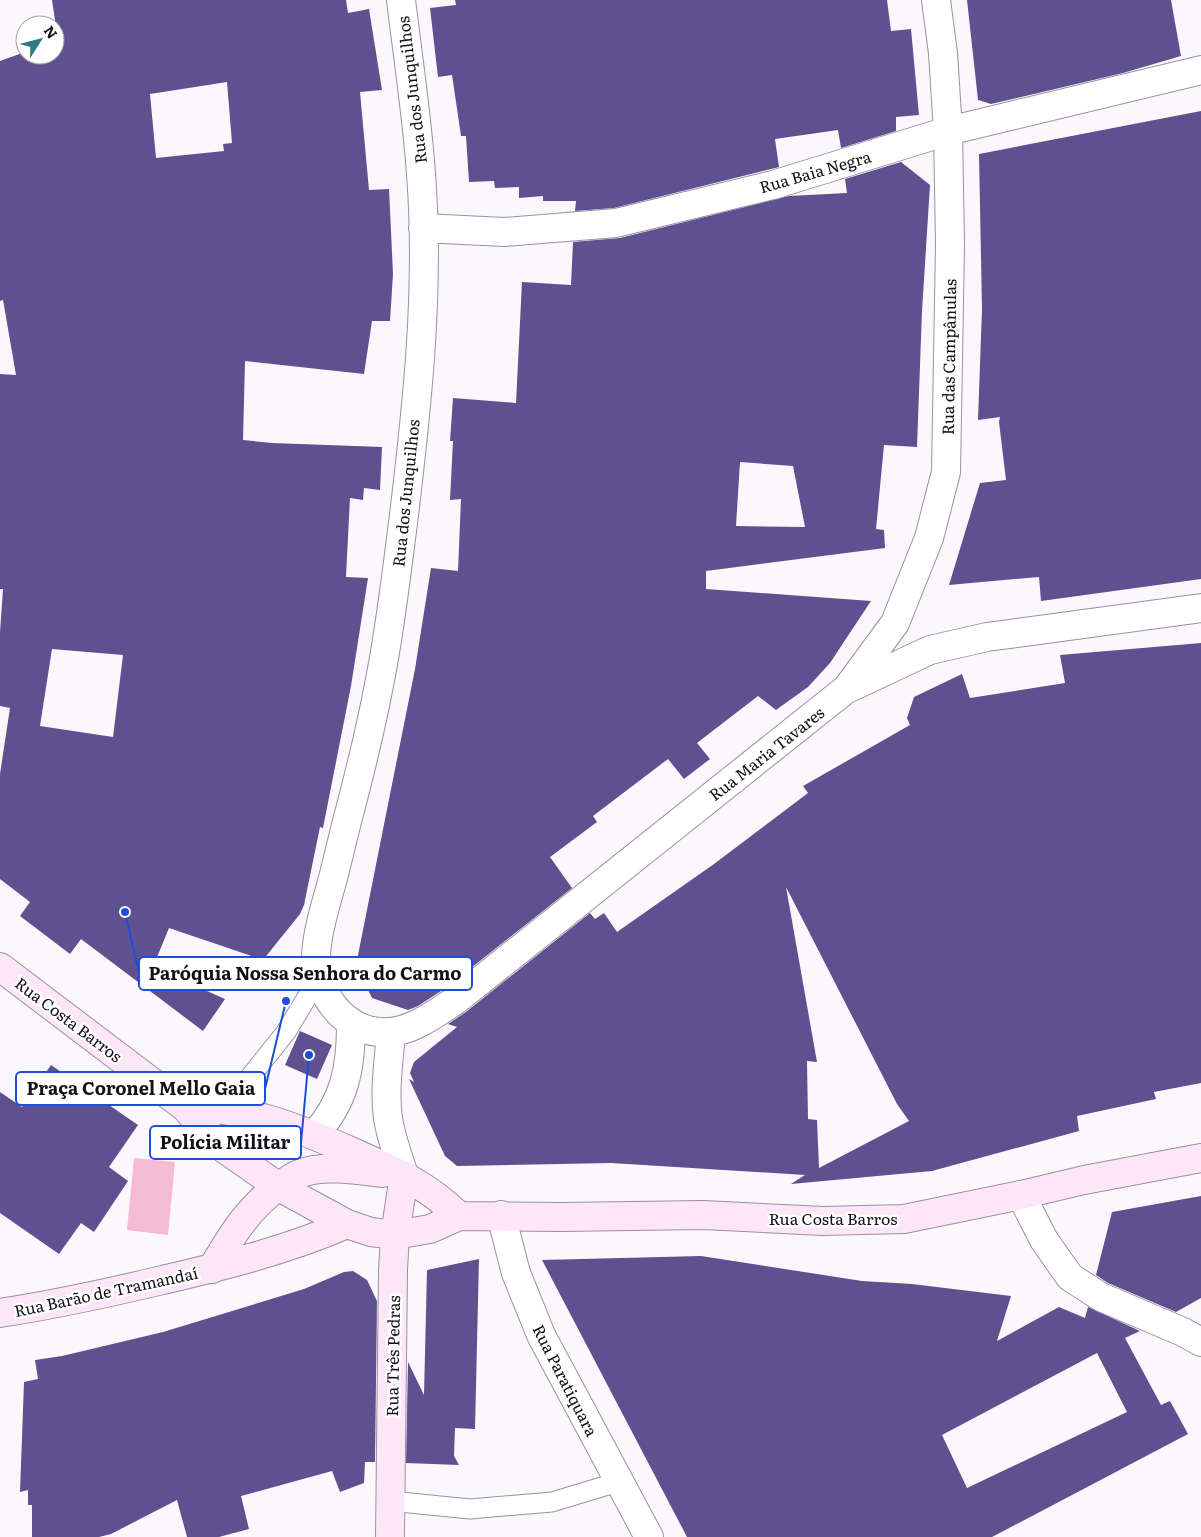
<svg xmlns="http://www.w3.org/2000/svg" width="1201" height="1537" font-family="Literata,serif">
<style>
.green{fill:#f5bbd0}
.building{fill:#5e518f;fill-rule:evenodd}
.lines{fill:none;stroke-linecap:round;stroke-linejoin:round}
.lane-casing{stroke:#9b8ea3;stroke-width:21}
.street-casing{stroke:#9b8ea3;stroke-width:30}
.secondary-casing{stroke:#9b8ea3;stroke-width:30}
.lane{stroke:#fff;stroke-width:19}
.street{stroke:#fff;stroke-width:28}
.secondary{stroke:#fee6f9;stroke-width:28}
.labels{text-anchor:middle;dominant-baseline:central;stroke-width:5;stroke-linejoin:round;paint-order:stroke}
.street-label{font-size:16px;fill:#151018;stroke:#fff}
.leader{fill:none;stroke:#1d4ed8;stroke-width:2}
.callout-dot{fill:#1d4ed8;stroke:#fff;stroke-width:2}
.callout{fill:#fff;stroke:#1d4ed8;stroke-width:2}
.callout-label{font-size:18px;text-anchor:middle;font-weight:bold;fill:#151018}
</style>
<rect width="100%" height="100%" fill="#fbf8fd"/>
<path class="green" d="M134,1158L175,1162L168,1235L127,1230Z"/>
<path class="building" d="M52,0H346L348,13L369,9L382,90L360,92L369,190L389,189L393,274L390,321H372L364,374L245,361L243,440L272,443L382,447L380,490L364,488L363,500L350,498L346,577L368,578L351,686L323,828L320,827L304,905L300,914L263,960L169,928L153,967L225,999L203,1031L81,939L70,954L20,916L30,902L0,879V774L10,708L0,706V632L3,589H0V374L16,375L3,300L0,301V61L25,52V55H55V41L58,40ZM227,82L232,143L223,144L224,151L156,158L150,94ZM52,649L123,655L113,737L40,726Z
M455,0H887L891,31L911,29L919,115L896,117V131L841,148L838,130L775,139L779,167L614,208L575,211L576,201H543V196L519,198V187L495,188L494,181L469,182L466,136H461L452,75L438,77L430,8L456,5Z
M967,0H1171L1181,56L1123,73L991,104L978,100Z
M1201,111V579L1041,601L1039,577L949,585L980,483L1006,480L999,422L1000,417L978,420L982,309L979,154Z
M901,162L930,185L922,311L917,447L884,445L876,529L884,530L885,548L706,571V589L871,601L830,663L808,687L776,710L758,696L697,743L710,759L684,779L668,759L593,816L597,822L550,857L572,888L447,987L418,1006L408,1010L372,998L356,965L415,669L431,568L458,571L461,499L450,500L453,441H450L453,398L516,403L522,282L571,285L573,242L620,238L789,196L847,193L845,179ZM740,462L793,466L805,527L736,526Z
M1201,643V1083L1154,1092L1156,1099L1077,1116L1079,1131L932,1171L791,1184L805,1175L611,1163L457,1166L445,1156L409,1079L414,1082L410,1073L414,1062L457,1027L448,1024L466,1012L590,913L595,919L604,913L617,932L714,864L808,793L803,786L910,725L907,718L914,697L962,674L970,698L1065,683L1060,655ZM786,887L897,1104L909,1121L819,1168L817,1120L808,1119L807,1061L817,1062Z
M300,1031L332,1045L317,1079L285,1065Z
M51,1065L138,1125L109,1167L128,1181L94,1232L81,1223L59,1254L0,1213V1092L22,1107Z
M1201,1196V1298L1176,1312L1108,1283L1096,1275L1112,1212Z
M701,1256L862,1281L912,1284L1011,1296L997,1341L1059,1307L1085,1318L1088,1307L1140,1331L1125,1338L1161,1405L1170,1401L1188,1434L992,1537H687L542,1260ZM1097,1353L1127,1412L967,1488L942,1435Z
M479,1259L475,1429L455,1428L454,1456L459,1465L406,1463L408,1362L424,1395L427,1270Z
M353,1271L367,1280L377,1301L375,1462H365L364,1483L340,1492L332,1471L241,1496L249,1529L219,1537H187L177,1500L111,1534L99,1537H32V1505H28V1490L20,1492L24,1382L38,1379L35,1360L62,1356L163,1332L304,1289L344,1272Z"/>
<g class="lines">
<defs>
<path id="lane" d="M250,1077L286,1032L318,979
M390,1501L470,1509L552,1502L618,1482"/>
<path id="street" d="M401,0C408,58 417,116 421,174C430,290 417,408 403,523C396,577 390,631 379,685C371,727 361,768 350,810C344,832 339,855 333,878C326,905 309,953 319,980C337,1026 377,1046 421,1022C433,1016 445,1007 456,1000L845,690L930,650L987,637L1201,608
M423,228L504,232L616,223L773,185L948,131L1201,70
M848,687L895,623L929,538L946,472L950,244L948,131L943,53L936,0
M391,1032C389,1060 384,1090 388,1118C391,1138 398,1156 404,1175
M314,1135C345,1102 351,1067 351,1025
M1021,1195L1044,1240L1070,1277L1101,1297L1183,1332L1201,1342
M501,1215L516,1273L541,1335L649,1537"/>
<path id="secondary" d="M0,967L186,1108L198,1123L223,1148L279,1187L347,1224L371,1232L395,1235L430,1229L459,1216L561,1217L703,1215L823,1221L904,1219L1021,1195L1084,1180L1201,1158
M186,1108C246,1106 301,1129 355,1153C395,1171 426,1184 459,1216
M212,1269C231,1236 250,1205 282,1184C288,1181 293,1176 299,1174C322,1164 358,1170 383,1173
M0,1313C52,1305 103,1294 154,1282C219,1267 285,1251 347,1224
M390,1537L393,1270L395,1235L404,1175"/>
</defs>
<use href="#lane" class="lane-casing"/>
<use href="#street" class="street-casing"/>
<use href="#secondary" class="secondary-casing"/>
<use href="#lane" class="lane"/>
<use href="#street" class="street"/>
<use href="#secondary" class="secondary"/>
</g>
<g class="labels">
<g class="street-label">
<text transform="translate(411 90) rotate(-97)">Rua dos Junquilhos</text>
<text transform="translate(815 171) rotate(-16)">Rua Baia Negra</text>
<text transform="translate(948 357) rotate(-89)">Rua das Campânulas</text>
<text transform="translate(405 493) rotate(-84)">Rua dos Junquilhos</text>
<text transform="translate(766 753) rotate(-38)">Rua Maria Tavares</text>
<text transform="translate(69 1019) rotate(37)">Rua Costa Barros</text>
<text x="833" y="1218">Rua Costa Barros</text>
<text transform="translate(106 1291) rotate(-12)">Rua Barão de Tramandaí</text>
<text transform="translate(392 1356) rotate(-89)">Rua Três Pedras</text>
<text transform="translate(566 1380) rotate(63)">Rua Paratiquara</text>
</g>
</g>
<path class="leader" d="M125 912L139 973M286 1001L265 1089M309 1055L301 1143"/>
<g class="callout-dot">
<circle cx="125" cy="912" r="5"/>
<circle cx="286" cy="1001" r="5"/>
<circle cx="309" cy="1055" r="5"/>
</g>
<g class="callout">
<rect x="139" y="957" width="333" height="33" rx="5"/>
<rect x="16" y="1072" width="249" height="33" rx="5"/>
<rect x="150" y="1126" width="151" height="33" rx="5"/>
</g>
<g class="callout-label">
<text x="305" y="980">Paróquia Nossa Senhora do Carmo</text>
<text x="141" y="1095">Praça Coronel Mello Gaia</text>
<text x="225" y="1149">Polícia Militar</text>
</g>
<g transform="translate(40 40) rotate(54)"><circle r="24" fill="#ffffff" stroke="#a19fa3"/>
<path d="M0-4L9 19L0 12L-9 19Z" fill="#317982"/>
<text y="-8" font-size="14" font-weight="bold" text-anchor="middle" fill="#151018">N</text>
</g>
</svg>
